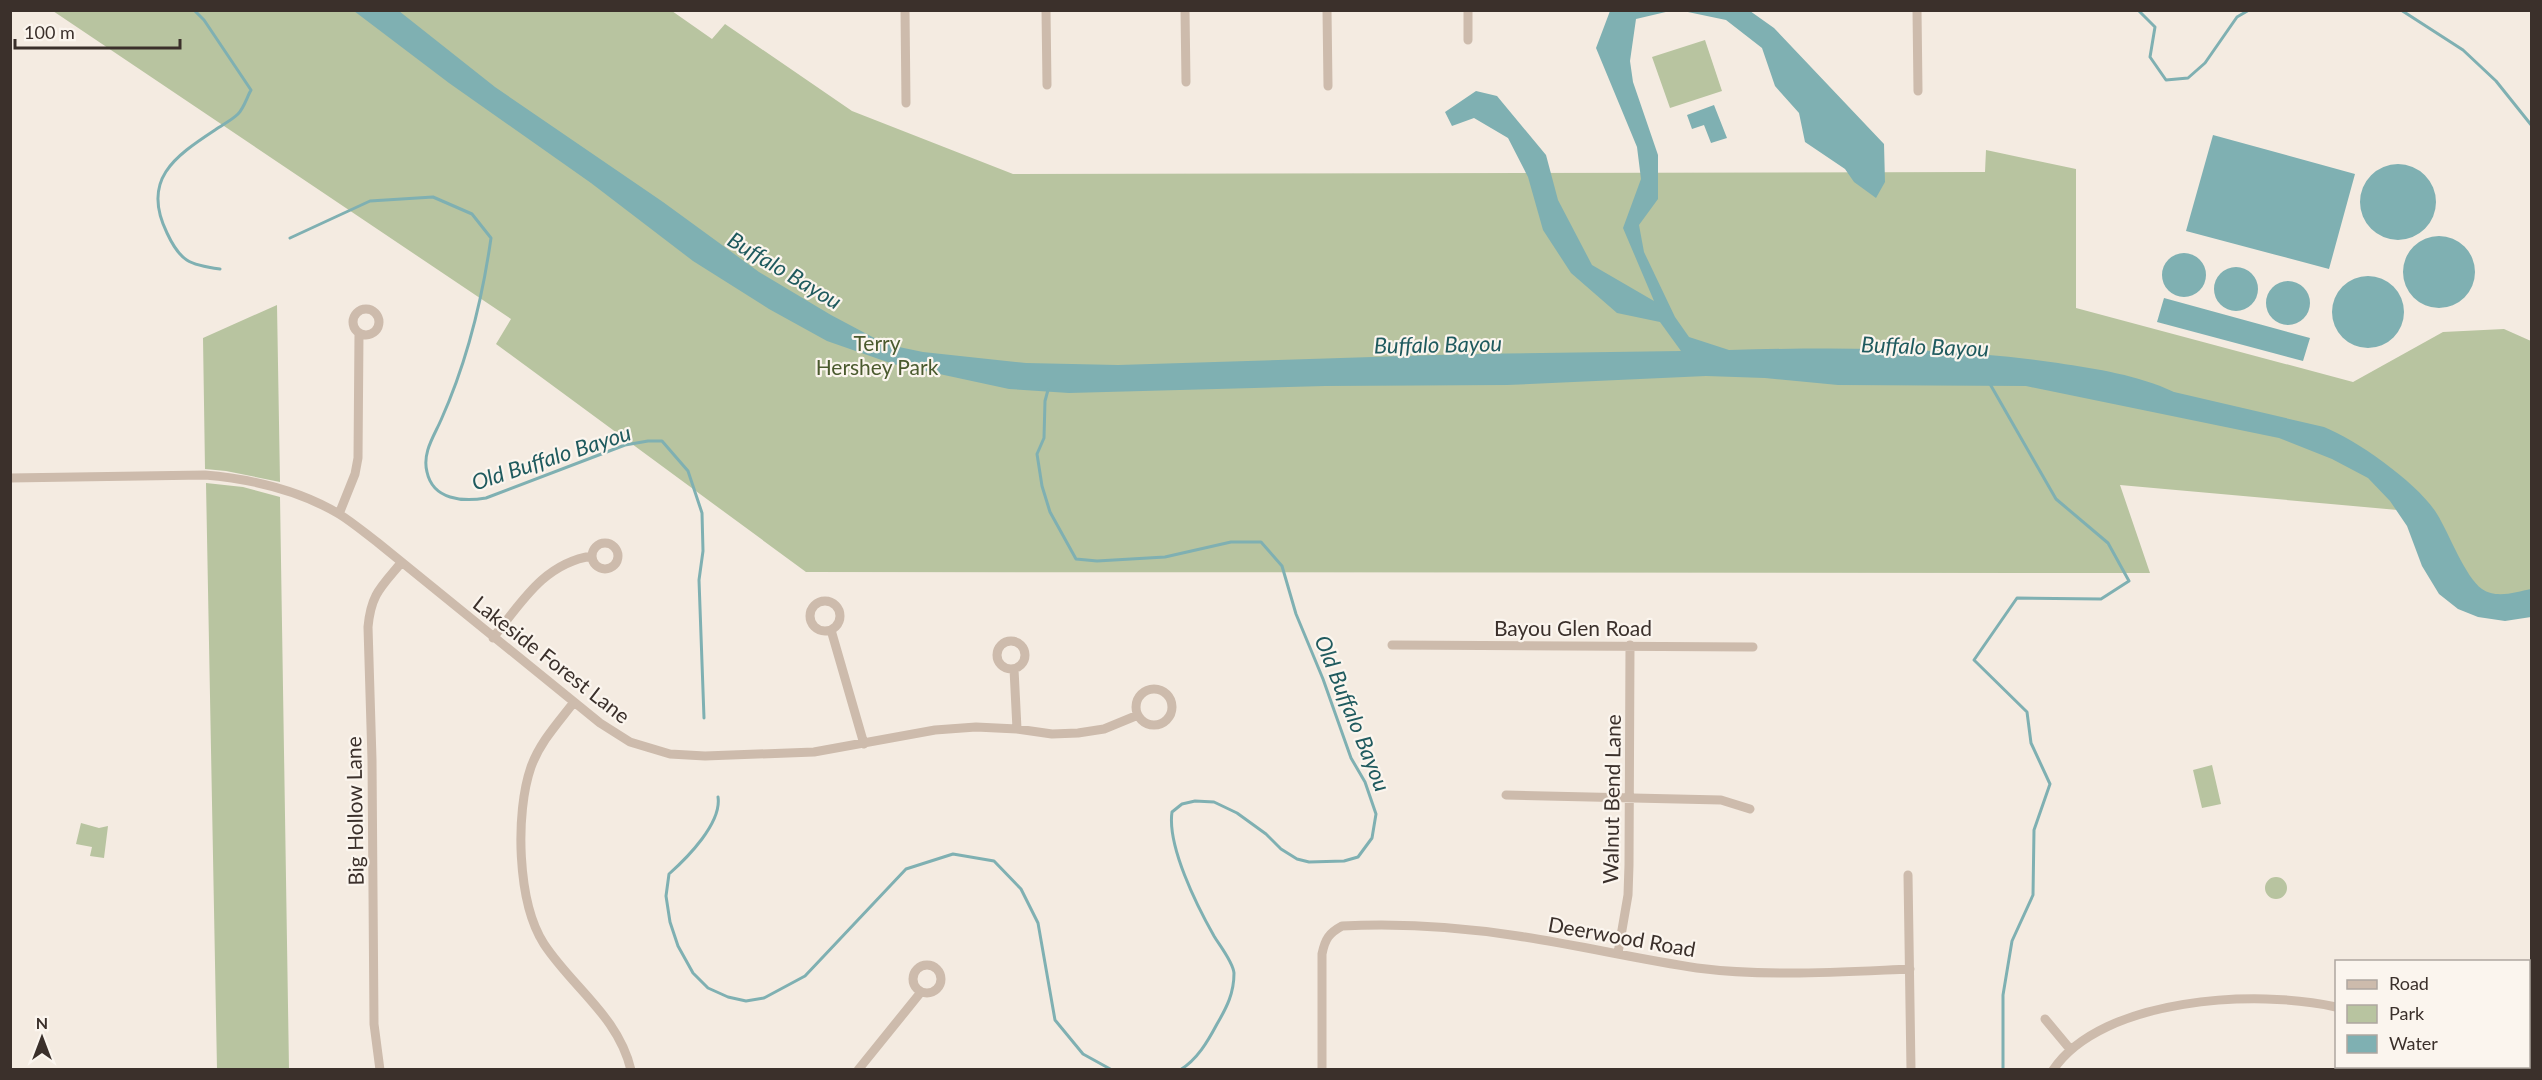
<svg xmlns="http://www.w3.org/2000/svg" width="2542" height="1080" font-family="Lato,sans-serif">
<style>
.green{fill:#b8c4a0}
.water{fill:#7fb0b2}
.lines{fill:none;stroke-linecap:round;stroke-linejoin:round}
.stream{stroke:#7fb0b2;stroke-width:3}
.minor{stroke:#cdbbac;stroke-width:9}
.labels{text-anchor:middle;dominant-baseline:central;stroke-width:4.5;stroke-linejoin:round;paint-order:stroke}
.park-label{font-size:21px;fill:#4a5a2e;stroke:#fbf5ee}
.street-label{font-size:21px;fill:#3b302b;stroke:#fbf5ee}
.water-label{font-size:22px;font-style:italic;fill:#1f5a5e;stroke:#fbf5ee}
</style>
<rect width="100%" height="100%" fill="#f4ebe1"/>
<path class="green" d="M53,11H672L712,39L725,24L852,111L1013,174L1985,172L1986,150L2076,169V308L2353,382L2443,332L2504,329L2531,341V604H2484L2420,512L2120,485L2150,573L806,572L496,344L511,319Z
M1705,40L1722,91L1670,108L1652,57Z
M277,305L280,482L226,471L205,469L203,338Z
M206,483L243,487L280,497L289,1069H217Z
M2212,765L2221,804L2202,808L2193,770Z
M81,823L99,828L108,826L104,858L90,856L92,847L76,844Z
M2265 888a11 11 0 1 1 22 0a11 11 0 1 1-22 0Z"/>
<path class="water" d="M354,11H399L495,87L663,202L759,272L831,315L878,340L899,347L923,352L1026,363L1118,365L1467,354L1681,351L1660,322L1617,313L1571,273L1543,230L1528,177L1508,138L1474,118L1452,126L1445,112L1476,91L1497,96L1546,155L1558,200L1592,265L1654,301L1623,228L1641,179L1637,147L1596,48L1610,11H1670L1636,19L1630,61L1633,82L1658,155V199L1639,225L1644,252L1675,317L1689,337L1729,350C1838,347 1950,347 2058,363C2097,369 2138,375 2174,392L2324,427C2357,440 2419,484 2437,514C2449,533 2465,577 2482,589C2496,599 2516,592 2531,589V617L2505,621L2478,617L2458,609L2439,594L2422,566L2407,526L2390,501L2368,478L2332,459L2279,438L2026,386L1838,385L1765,378L1706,376L1507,385L1325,386L1069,393L1009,389L893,364L827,341L769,309L693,261L591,183L449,83Z
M1683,11H1750L1774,28L1884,144L1885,182L1876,198L1854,182L1845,169L1805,142L1799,113L1775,86L1762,48L1726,20Z
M1714,105L1727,138L1711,143L1704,125L1692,129L1687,115Z
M2213,135L2355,174L2329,269L2186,231Z
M2360 202a38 38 0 1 1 76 0a38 38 0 1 1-76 0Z
M2403 272a36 36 0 1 1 72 0a36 36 0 1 1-72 0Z
M2162 275a22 22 0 1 1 44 0a22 22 0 1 1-44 0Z
M2214 289a22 22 0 1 1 44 0a22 22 0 1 1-44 0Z
M2332 312a36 36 0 1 1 72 0a36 36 0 1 1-72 0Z
M2266 303a22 22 0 1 1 44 0a22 22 0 1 1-44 0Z
M2164,298L2310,338L2303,361L2157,322Z"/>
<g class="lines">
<path class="stream" d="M194,10L204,20L251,90C247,97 244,108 238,114C232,120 222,125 215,130C174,157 141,180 167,233C180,261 189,265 220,269
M2138,10L2155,27L2150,57L2166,80L2188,78L2205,63L2237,17L2249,10
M2401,10L2463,50L2496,81L2532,126
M290,238L370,201L433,197L472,214L491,238C482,301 467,362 441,420C434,436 422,453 427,472C433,500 463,502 486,498L625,445L648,441H662L688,471L702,513L703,551L699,580L704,718
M1990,384L2056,499L2108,543L2129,581L2101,599L2017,598L1974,660L2027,712L2031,743L2050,784L2034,830L2033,895L2012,941L2003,995V1070
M1048,390L1045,401L1044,438L1037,454L1042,486L1050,512L1076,559L1097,561L1165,557L1231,542H1261L1282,566L1296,614L1323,679L1351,758L1365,782L1376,814L1372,838L1358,857L1344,861L1309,862L1297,859L1281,849L1266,834L1237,813L1214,802L1195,801L1182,804L1172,812C1167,846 1197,906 1214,936C1220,946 1233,962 1234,973C1234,993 1227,1007 1217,1024C1208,1041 1197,1060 1180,1070
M718,797C722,823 687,858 669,874L666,896L670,922L678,946L693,973L708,988L728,997L746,1001L764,998L805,976L906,869L953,854L994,861L1021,889L1038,923L1055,1020L1083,1054L1112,1070"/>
<path class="minor" d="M905,10L906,103
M1046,10L1047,85
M1185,10L1186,82
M1327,10L1328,86
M1468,10V40
M1917,10L1918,91
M353 322a13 13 0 1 1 26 0a13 13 0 1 1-26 0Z
M10,478L205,475C251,479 299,490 339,514C352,522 365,533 377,542L600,723L630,742L670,754L705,756L814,752L935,730L976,727L1017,729L1052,734L1078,733L1104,729L1138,715
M339,514L355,474L358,458L359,333
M592 556a13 13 0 1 1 26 0a13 13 0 1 1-26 0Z
M810 616a15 15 0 1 1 30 0a15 15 0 1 1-30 0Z
M831,630L864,744
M493,638C521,603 544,563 592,556
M997 655a14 14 0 1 1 28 0a14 14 0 1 1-28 0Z
M1392,645L1753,647
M1014,669L1017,729
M1136 707a18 18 0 1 1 36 0a18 18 0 1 1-36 0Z
M574,702C558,723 540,742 531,767C515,813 517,902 544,944C573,988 618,1016 631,1070
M1506,795L1721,800L1750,809
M1908,875L1911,1070
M1618,953L1628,895L1629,865L1630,645
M913 979a14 14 0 1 1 28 0a14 14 0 1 1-28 0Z
M2045,1019L2070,1049
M2488,1066L2495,1070
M380,1070L374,1024L372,760L368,627C371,594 381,587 401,563
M858,1070L921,992
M1322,1070V954C1325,939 1329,933 1342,926C1401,923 1460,927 1518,936C1578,945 1637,959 1697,968C1767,977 1840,972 1910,969
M2053,1070C2102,997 2258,989 2336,1007"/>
</g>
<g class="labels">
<g class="park-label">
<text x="877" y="342">Terry<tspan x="877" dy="24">Hershey Park</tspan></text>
</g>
<g class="street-label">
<text x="1573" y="627">Bayou Glen Road</text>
<text transform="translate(552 659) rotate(38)">Lakeside Forest Lane</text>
<text transform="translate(1611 799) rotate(-89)">Walnut Bend Lane</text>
<text transform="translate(354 811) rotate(-91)">Big Hollow Lane</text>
<text transform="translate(1622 936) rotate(10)">Deerwood Road</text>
</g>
<g class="water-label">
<text transform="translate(785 270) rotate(31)">Buffalo Bayou</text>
<text transform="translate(1438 344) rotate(-1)">Buffalo Bayou</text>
<text transform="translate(1925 346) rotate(2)">Buffalo Bayou</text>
<text transform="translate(551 457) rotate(-18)">Old Buffalo Bayou</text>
<text transform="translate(1353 713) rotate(68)">Old Buffalo Bayou</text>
</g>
</g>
<rect width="2542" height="1080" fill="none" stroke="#3b302b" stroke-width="24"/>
<rect x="2335" y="960" width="195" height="108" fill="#fbf5ee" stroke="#aea6a0" stroke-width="1.5"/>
<rect x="2347" y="980" width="30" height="9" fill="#cdbbac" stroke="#aea6a0" stroke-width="1.5"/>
<text x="2389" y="990" font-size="18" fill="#3b302b">Road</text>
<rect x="2347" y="1005" width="30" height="18" fill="#b8c4a0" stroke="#aea6a0" stroke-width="1.5"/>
<text x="2389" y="1020" font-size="18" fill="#3b302b">Park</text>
<rect x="2347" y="1035" width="30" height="18" fill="#7fb0b2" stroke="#aea6a0" stroke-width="1.5"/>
<text x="2389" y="1050" font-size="18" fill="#3b302b">Water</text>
<g transform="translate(42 1038)" stroke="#fbf5ee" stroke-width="4.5" paint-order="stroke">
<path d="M0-4.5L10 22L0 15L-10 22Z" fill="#3b302b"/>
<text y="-9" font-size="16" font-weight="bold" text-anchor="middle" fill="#3b302b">N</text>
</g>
<path d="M15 39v9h165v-9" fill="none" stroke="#3b302b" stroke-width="3"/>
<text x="24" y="39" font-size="18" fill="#3b302b" stroke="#fbf5ee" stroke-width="4.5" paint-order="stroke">100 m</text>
</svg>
